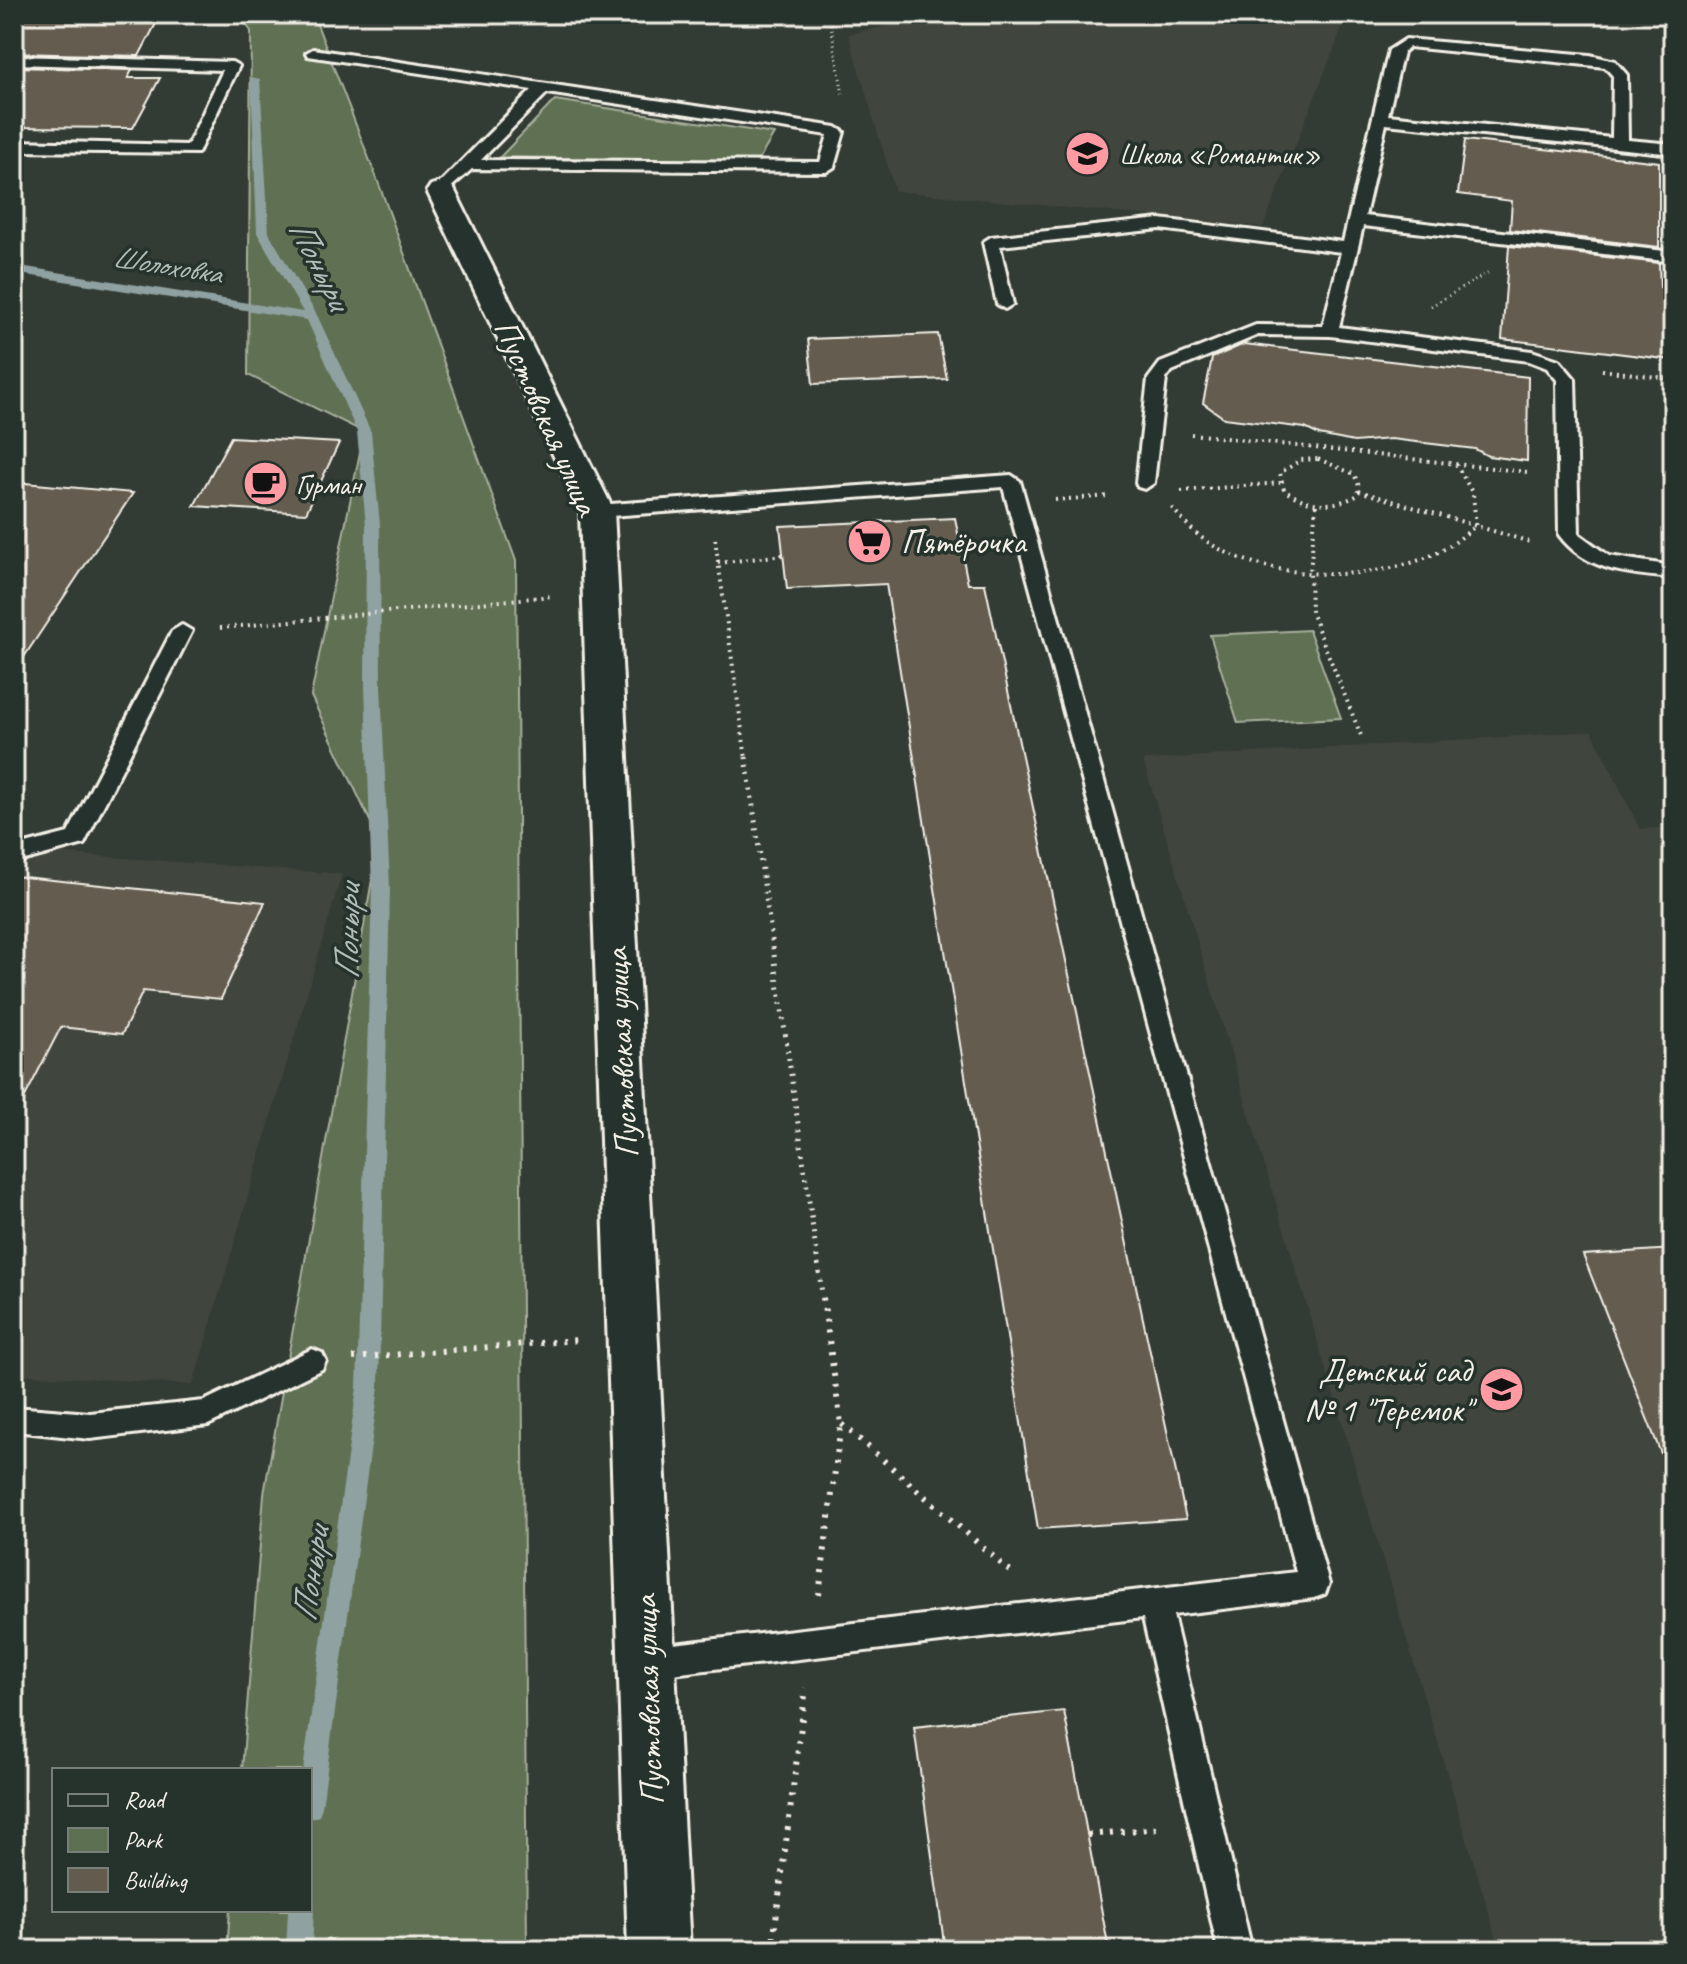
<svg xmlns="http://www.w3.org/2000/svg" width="1687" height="1964" font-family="Caveat,sans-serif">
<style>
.built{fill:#41453c}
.green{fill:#5e7052;stroke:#a9b09d;stroke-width:2}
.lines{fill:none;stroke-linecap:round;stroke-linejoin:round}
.stream{fill:#8fa2a1;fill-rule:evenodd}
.building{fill:#645b4f;stroke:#f4f1e8;stroke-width:2}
.lane-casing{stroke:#f4f1e8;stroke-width:6}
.street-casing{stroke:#f4f1e8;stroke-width:6}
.path-far3{stroke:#f4f1e8;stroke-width:3;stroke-dasharray:1 4;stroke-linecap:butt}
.path-far2{stroke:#f4f1e8;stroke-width:4;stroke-dasharray:2 5;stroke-linecap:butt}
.path-far1{stroke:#f4f1e8;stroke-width:5;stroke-dasharray:2 6;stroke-linecap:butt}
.path{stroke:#f4f1e8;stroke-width:6;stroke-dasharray:3 8;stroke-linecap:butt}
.lane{fill:#26332d;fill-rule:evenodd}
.street{fill:#26332d;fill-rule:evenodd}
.labels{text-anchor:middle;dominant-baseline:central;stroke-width:7;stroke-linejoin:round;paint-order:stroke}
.far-poi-label{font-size:28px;fill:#f4f1e8;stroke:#26332d;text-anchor:start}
.far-water-label{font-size:30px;font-style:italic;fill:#b1bdb9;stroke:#26332d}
.street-label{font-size:34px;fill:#f4f1e8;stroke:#26332d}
.poi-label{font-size:34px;fill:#f4f1e8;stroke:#26332d;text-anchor:start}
.water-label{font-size:36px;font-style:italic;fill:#b1bdb9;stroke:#26332d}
</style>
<rect width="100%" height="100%" fill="#323b34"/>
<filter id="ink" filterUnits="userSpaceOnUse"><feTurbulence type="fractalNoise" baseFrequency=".0125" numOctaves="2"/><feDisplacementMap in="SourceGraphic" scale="16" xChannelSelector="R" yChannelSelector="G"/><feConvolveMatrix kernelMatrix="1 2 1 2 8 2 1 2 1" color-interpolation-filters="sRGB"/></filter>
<g filter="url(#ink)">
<path class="built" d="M925,14H1348L1263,227L895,191L848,34L921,19Z
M1592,731L1640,829L1673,827V1950H1500L1143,760Z
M14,850L342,874L193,1385L14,1374Z"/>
<path class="green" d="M238,14H313L380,187L516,561L527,1950H227L230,1910H310V1770H242L264,1494L379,840L311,696L364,432L248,375L251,31Z
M555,100L774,134L758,161L500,157Z
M1309,630L1341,718L1238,723L1210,635Z"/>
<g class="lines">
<path class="stream" d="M251,77L260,79L269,233L318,317L371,432L380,525L381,686L390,888L379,1387L322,1807L319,1816L310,1819V1770H303L357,1387L372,888L365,686L366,525L357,432L307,320L14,273V265L303,312L257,233Z
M310,1901L314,1910L312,1950H286L288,1910H310Z"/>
</g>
<path class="building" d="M14,14H161L139,56L14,53Z
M14,67L132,70L128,78H160L133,128L14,127Z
M1465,140L1659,162V247L1510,230L1512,201L1458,194Z
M1509,246L1659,263L1660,287L1673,288V360L1502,339Z
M938,334L947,379L813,384L808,339Z
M1244,344L1528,377L1527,461L1488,456L1475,449L1391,439L1354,442L1319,435L1305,428L1224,418L1203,403L1212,358Z
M231,437L339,443L306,513L194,506Z
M14,482L133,493L14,672Z
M955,518L968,584H985L1186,1519L1038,1529L886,584L787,589L780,526Z
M14,876L265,902L221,999L143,991L122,1034L61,1027L14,1118Z
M1673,1249V1479H1671L1583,1255Z
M1064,1711L1109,1950H945L914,1727Z"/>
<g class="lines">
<defs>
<path id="lane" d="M1406,39L1590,55L1615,61L1627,75L1628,140L1673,144V154L1386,124L1365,216L1673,252V262L1363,226L1339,327L1532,351L1559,360L1575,379L1579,534L1609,556L1673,566V578C1631,574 1586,572 1559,535L1557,380L1547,368L1529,361L1330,336L1258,335L1172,371L1166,379L1154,483L1145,489L1138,487L1136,483L1148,379L1160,363L1256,325L1323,326L1341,252L1160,229L1000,246L1013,304L1005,309L997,304L983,242L991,237L1160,219L1343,242L1389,50ZM1409,47L1605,67L1613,76L1612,138L1388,115L1403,52Z
M313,49L836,127L844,132L834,167L826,172L472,169L441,196L433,191L435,188L532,90L308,56L306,53ZM547,93L828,135L820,162L481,160Z
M14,56L232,62L239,66L198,153L14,151V141L188,145L223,70L14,64Z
M1011,475L1020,481L1329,1584L1325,1594L1314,1598L1173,1615L1252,1950H1218L1143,1618L647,1677L636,1672L631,1662L636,1652L647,1647L1296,1572L1003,487L597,517L587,511L597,505Z
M182,625L192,631L84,844L14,863V847L68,833L172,631Z
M312,1349L322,1353L326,1361L322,1369L208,1425L90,1439L14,1431V1407L90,1413L204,1401Z"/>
<path id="street" d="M441,182L451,185L455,191L614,511L690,1950H628L580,511L427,191L431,185Z"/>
</defs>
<use href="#lane" class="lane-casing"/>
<use href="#street" class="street-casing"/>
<path class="path-far3" d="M829,14L843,95
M1431,306L1488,273"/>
<path class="path-far2" d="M1602,370L1673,379
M1191,434L1527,472
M1318,459L1354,474L1359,486L1358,495C1332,509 1308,506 1284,490L1280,473L1301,460Z
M1181,491L1280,483
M1359,491L1530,542
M1055,500L1109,496
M1316,505L1310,572L1311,612L1362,738
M1172,508C1180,517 1189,527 1198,535C1258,583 1380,586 1446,548C1457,542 1466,533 1476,526L1473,494L1456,464
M715,539L746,759
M718,563L783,555
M220,628L552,596"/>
<path class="path-far1" d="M746,757L822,1293"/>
<path class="path" d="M353,1358L578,1340
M842,1424L1012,1573
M819,1595L841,1424L822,1291
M1088,1835L1158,1828
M772,1950L806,1688"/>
<use href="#lane" class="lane"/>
<use href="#street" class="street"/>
</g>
</g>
<defs>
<symbol id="school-disc" viewBox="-11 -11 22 22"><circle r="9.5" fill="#ff9aa2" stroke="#26332d"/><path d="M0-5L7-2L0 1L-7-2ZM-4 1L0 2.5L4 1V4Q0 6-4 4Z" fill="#111"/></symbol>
<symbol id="cafe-disc" viewBox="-11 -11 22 22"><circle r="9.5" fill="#ff9aa2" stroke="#26332d"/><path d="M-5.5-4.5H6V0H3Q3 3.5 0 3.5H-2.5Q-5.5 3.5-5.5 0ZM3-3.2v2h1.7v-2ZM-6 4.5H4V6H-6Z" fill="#111"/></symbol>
<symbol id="supermarket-disc" viewBox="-11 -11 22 22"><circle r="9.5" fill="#ff9aa2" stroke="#26332d"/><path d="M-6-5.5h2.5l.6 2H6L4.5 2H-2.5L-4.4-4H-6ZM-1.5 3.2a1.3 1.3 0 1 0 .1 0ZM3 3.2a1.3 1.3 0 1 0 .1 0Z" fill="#111"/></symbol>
</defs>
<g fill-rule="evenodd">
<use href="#school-disc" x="1062" y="128" width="51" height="51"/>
<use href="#cafe-disc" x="240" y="458" width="51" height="51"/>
<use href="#supermarket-disc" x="844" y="516" width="51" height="51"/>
<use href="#school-disc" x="1476" y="1364" width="51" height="51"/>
</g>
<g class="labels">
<g class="far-poi-label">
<text x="1119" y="154">Школа «Романтик»</text>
<text x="296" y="484">Гурман</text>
</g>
<g class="far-water-label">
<text transform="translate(167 265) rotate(9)">Шолоховка</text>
</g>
<g class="street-label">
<text transform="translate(547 417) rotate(66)">Пустовская улица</text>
<text transform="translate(621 1053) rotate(-93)">Пустовская улица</text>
<text transform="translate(648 1700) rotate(-92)">Пустовская улица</text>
</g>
<g class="poi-label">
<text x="901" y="541">Пятёрочка</text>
<text x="1471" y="1370" text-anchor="end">Детский сад<tspan x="1471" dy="39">№ 1 "Теремок"</tspan></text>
</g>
<g class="water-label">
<text transform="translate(320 264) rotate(63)">Поныри</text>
<text transform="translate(347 932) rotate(-89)">Поныри</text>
<text transform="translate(310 1574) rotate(-82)">Поныри</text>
</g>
</g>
<rect width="1687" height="1964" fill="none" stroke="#26332d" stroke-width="48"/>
<rect x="24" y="24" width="1639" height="1916" fill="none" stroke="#f4f1e8" stroke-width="3" filter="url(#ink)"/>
<rect x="52" y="1768" width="260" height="144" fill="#26332d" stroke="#787f78" stroke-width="2"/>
<rect x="68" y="1794" width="40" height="12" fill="#26332d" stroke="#787f78" stroke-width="2"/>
<text x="124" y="1808" font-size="24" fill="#f4f1e8">Road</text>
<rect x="68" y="1828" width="40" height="24" fill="#5e7052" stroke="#787f78" stroke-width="2"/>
<text x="124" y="1848" font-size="24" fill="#f4f1e8">Park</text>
<rect x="68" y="1868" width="40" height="24" fill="#645b4f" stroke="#787f78" stroke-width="2"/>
<text x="124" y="1888" font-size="24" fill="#f4f1e8">Building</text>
</svg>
